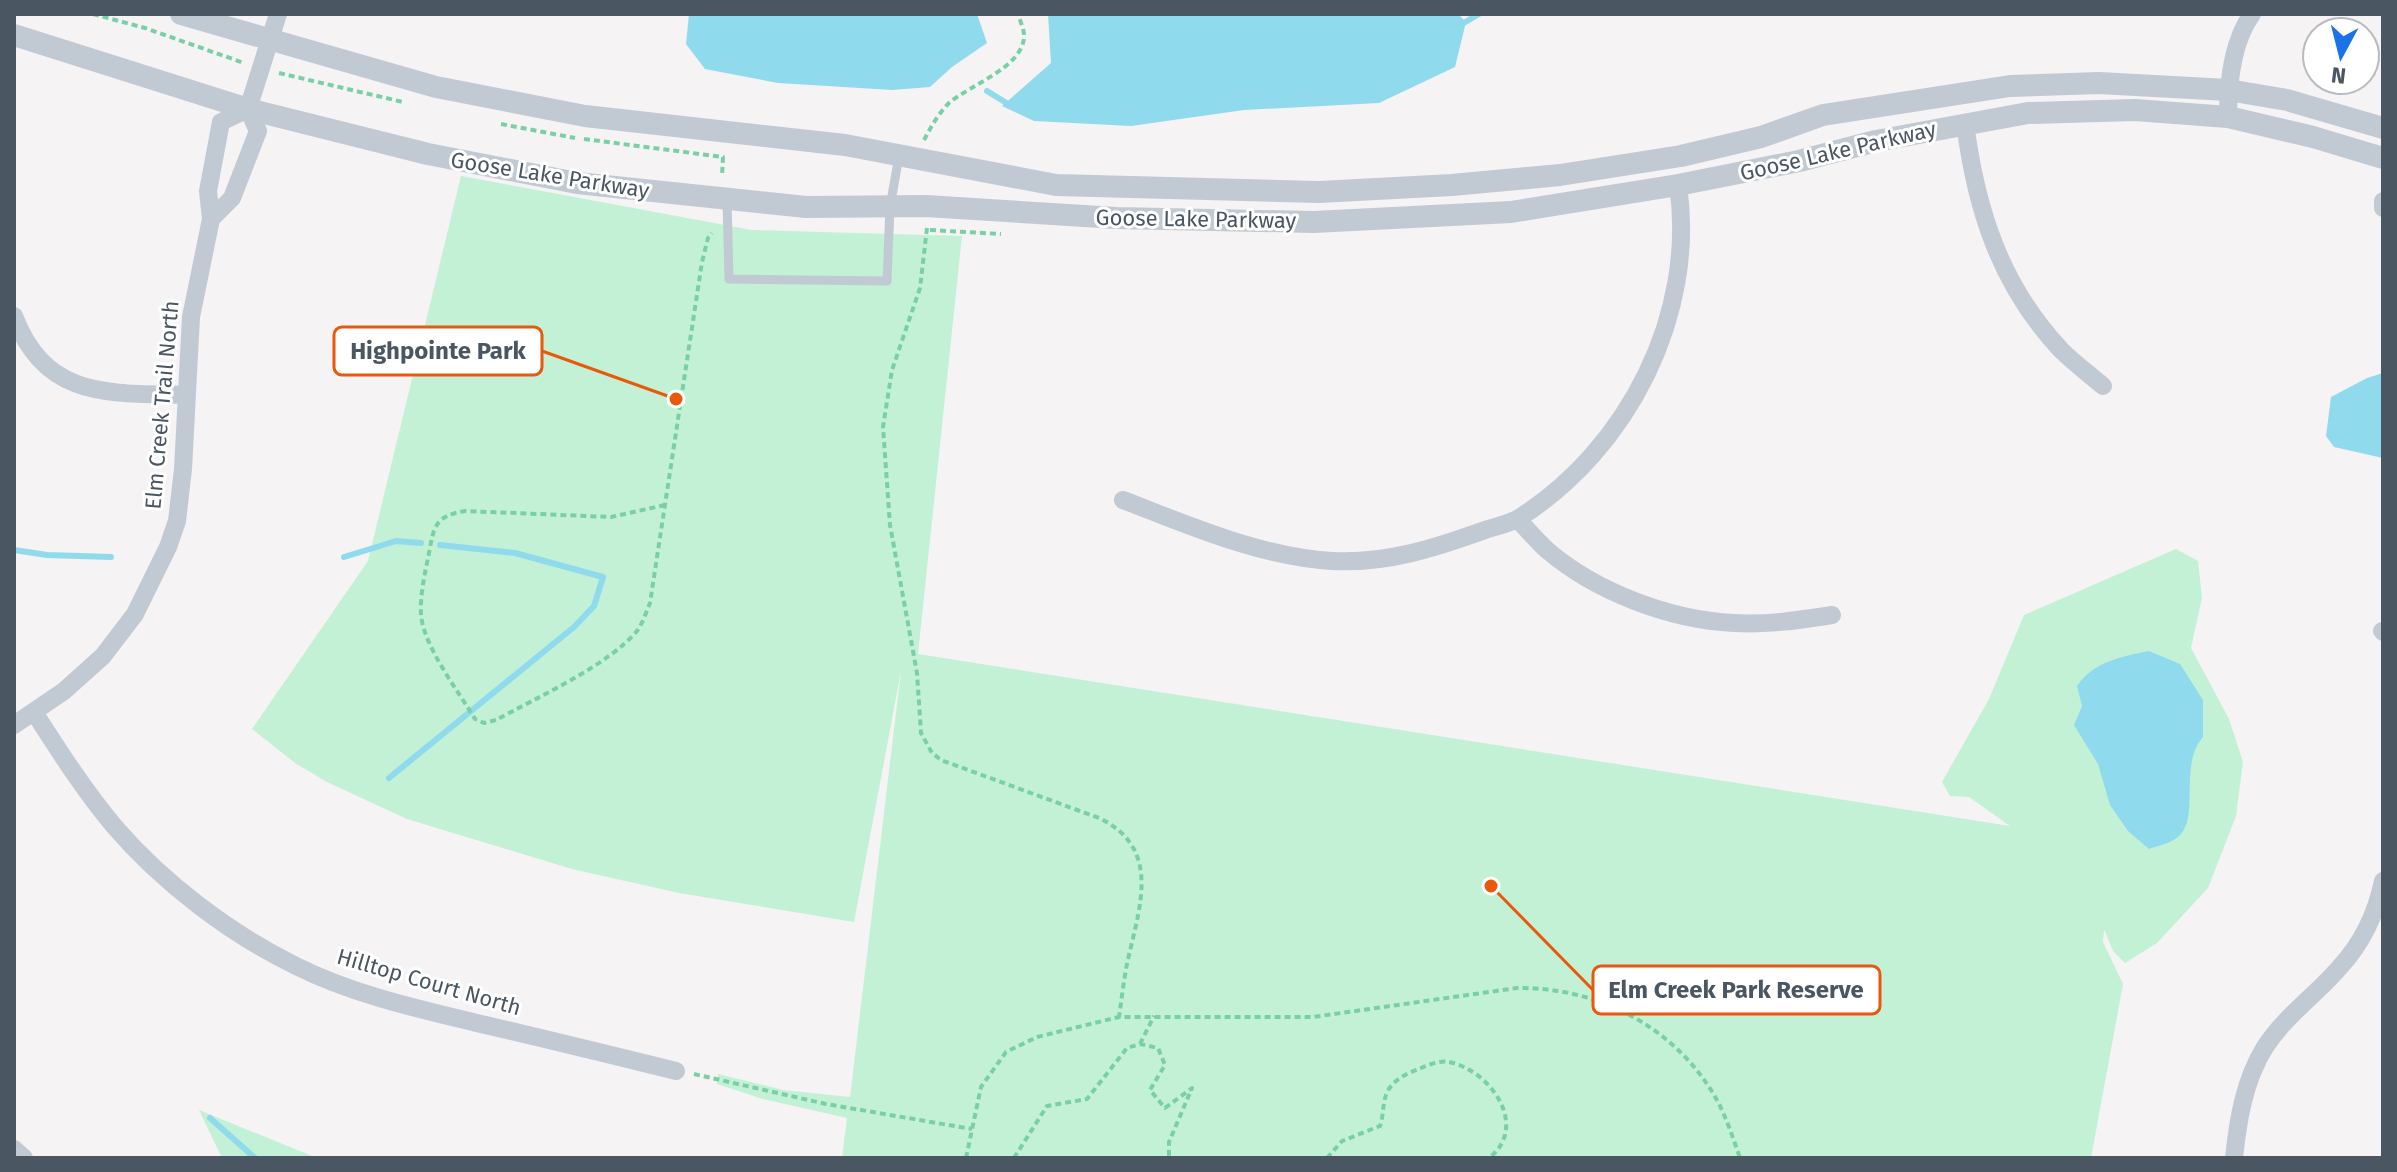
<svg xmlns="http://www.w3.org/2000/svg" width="2397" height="1172" font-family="'Fira Sans',sans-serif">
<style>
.green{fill:#c3f1d5}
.water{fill:#90daee}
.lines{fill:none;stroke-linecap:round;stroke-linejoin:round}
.stream{stroke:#90daee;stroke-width:6}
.path{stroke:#7ad0a6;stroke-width:4;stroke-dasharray:6 4;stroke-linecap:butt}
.service{stroke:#c1cad2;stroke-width:9}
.minor{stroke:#c1cad2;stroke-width:18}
.tertiary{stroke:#c1cad2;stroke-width:22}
.labels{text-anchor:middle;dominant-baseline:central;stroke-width:6;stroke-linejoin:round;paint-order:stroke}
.street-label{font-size:22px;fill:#4a5661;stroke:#fff}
.leader{fill:none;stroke:#e8590c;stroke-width:3}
.callout-dot{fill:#e8590c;stroke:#fff;stroke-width:3}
.callout{fill:#fff;stroke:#e8590c;stroke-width:3}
.callout-label{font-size:24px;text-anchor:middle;font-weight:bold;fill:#4a5661}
</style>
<rect width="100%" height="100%" fill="#f5f3f3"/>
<path class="green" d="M461,176L752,230L962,236L918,654L2010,826L1969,797L1950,796L1942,782L1989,699L2024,615L2176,549L2198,561L2202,598L2191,648L2229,719L2243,762L2236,816L2208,888L2157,943L2125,963L2113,951L2104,929L2103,942L2123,984L2091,1158H842L847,1118L763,1099L717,1084L718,1074L783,1090L850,1097L901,671L854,922L679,893L572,869L407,819L327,782L295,763L252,729L368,561Z
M199,1110L317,1158H222Z"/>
<path class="water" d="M689,14H977L987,43L952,67L930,87L892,90L778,83L705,69L686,44Z
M1048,14H1458L1466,22L1455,67L1379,103L1244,110L1131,126L1034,121L1002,106L1051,63Z
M2383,373V458L2334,447L2326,436L2331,397L2367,378Z
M2149,651L2180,664L2203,700V737C2178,765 2201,818 2178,837C2171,843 2158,846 2149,849L2128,831L2110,805L2098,764L2074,725L2082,706L2077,686C2095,661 2120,657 2149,651Z"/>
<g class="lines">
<path class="stream" d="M1462,24L1479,14
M987,91L1013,107
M14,550L47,555L111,557
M344,557L396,541L421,543
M389,778L574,627L594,606L603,577L515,553L440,545
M210,1118L255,1158"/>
<path class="path" d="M93,14L145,28L244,63
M279,73L403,102
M501,124L575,138
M584,139L723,157L722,176
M924,140C931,127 938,114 949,103C970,85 1021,68 1024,38C1025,31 1020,21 1018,14
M927,228L920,288L892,370L883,427L890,525L917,673L921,733L932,753L941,760L1099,818C1160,847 1141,903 1129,955C1124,976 1122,997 1119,1017
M930,230L1001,234
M665,505L611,517L465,511C435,516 434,526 429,553C425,573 420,594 421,614C423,646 459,692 475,719L484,723L496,720C536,698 609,665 637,631C643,623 646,612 650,603L702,262L708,238L712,233
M1140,1044L1154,1016
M694,1074L826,1104L972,1129
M966,1158L981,1087L1006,1052L1037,1037L1119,1017H1313L1517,988C1595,987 1669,1024 1711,1090C1724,1110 1732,1135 1740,1158
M1014,1158L1047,1106L1087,1099L1127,1048L1140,1044L1158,1048L1165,1065L1150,1090L1165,1108L1192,1088L1169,1142V1158
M1327,1158L1342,1141L1380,1126C1385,1112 1381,1097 1392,1085C1399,1077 1410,1072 1419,1069C1428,1065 1440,1060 1449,1062C1490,1070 1530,1126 1489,1158"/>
<path class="service" d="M727,200L729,279L887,281L890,207L899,156"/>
<path class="minor" d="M248,109L278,14
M2228,117C2228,83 2232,42 2252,14
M1965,123C1976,209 2000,285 2061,350C2074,363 2089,374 2103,386
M2383,201V208
M211,219L232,198L258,131L248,109
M14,316C46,400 110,393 187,395
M1123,500C1191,526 1258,556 1332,561C1386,564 1435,548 1485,530C1496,526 1509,524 1519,518C1628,449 1697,314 1678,185
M1517,519C1527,529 1537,541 1547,550C1596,592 1670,620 1734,623C1767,625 1800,620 1832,615
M2382,631L2383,632
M34,712C59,751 84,790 114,826C163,883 229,933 296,966C354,995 419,1009 481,1024C546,1039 611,1055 676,1071
M14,725L64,691L103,656L135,614L168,547L177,521L183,469L191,317L211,219L208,191L221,122L248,109
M14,1149L24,1158
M2234,1158C2238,1120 2244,1081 2265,1047C2286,1015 2316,995 2340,967C2363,942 2376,914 2383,881"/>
<path class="tertiary" d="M181,14L436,87L585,116L845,145L1056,185L1319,192L1452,185L1560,175L1681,156L1761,137L1823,115L2010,86L2099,83L2228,90L2287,100L2383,128
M14,35L248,109L428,154L577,183L806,207L926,206L1116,218L1314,222L1511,212L1678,185L1799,161L1876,141L2028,113L2135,110L2228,117L2313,137L2383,158"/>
</g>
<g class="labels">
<g class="street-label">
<text transform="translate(1838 151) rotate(-13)">Goose Lake Parkway</text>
<text transform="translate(550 175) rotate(9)">Goose Lake Parkway</text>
<text transform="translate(1196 219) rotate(1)">Goose Lake Parkway</text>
<text transform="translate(162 405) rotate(-85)">Elm Creek Trail North</text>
<text transform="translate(429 982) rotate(16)">Hilltop Court North</text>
</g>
</g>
<path class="leader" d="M676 399L542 351M1491 886L1593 990"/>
<g class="callout-dot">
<circle cx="676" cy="399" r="8"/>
<circle cx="1491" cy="886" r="8"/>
</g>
<g class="callout">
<rect x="334" y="327" width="208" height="48" rx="8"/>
<rect x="1593" y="966" width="287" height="48" rx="8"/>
</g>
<g class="callout-label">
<text x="438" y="359">Highpointe Park</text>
<text x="1736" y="998">Elm Creek Park Reserve</text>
</g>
<rect width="2397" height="1172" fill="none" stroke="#4a5661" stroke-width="32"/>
<g transform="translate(2341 56) rotate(187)"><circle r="38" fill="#ffffff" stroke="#b7bbc0" stroke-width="2"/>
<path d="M0-6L14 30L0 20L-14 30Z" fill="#1a73e8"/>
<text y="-12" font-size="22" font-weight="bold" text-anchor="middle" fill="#4a5661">N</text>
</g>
</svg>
